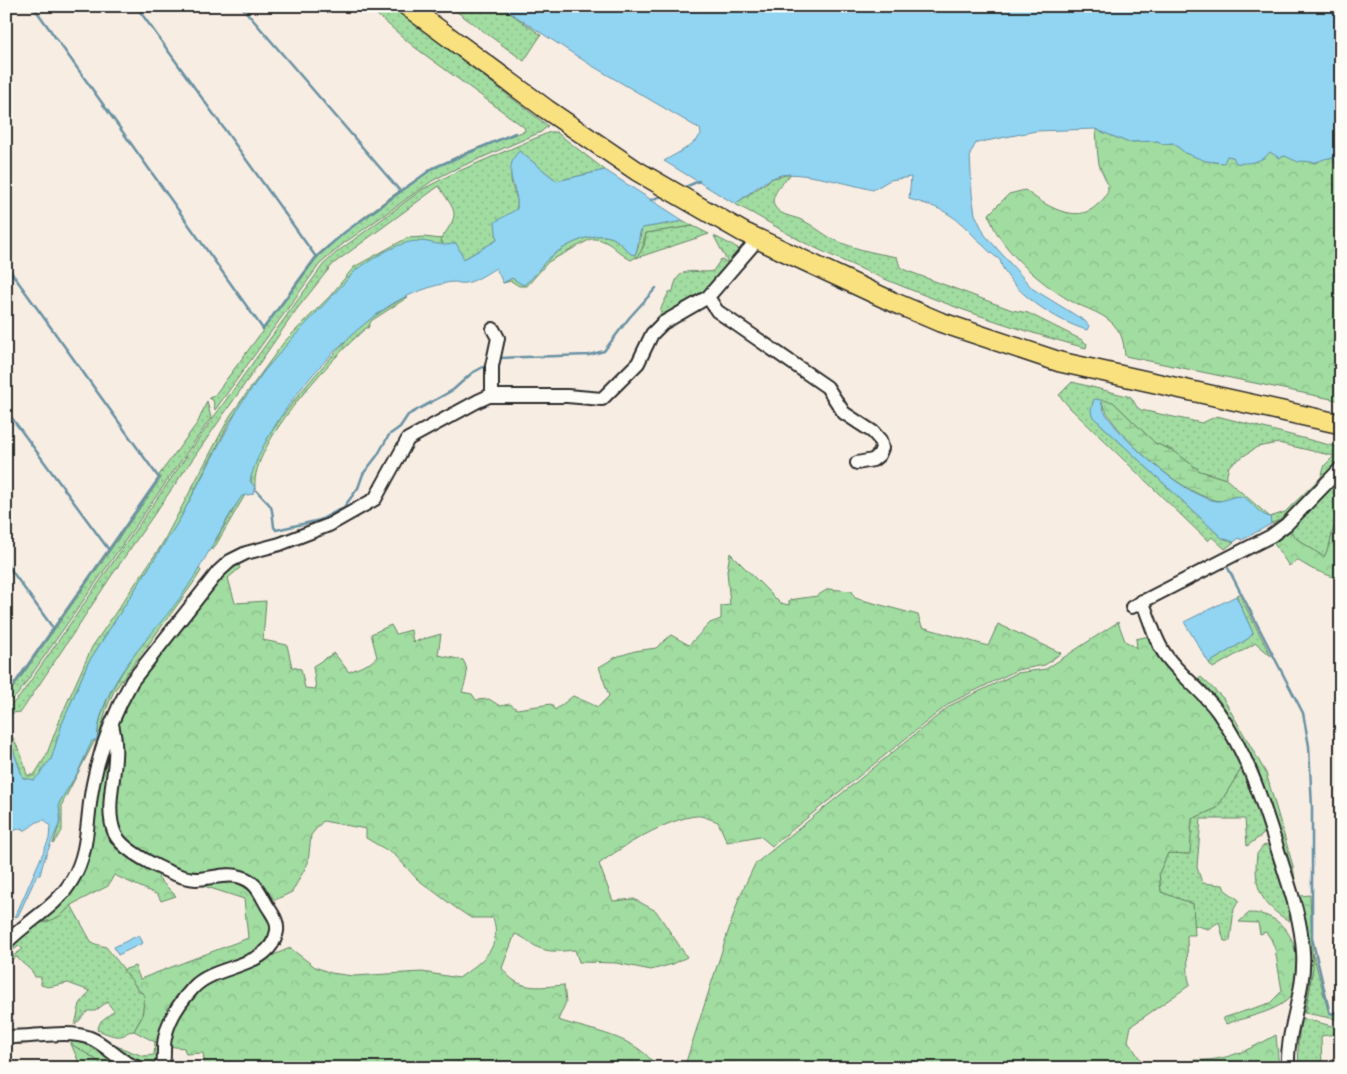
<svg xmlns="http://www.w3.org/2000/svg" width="1347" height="1074" font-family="'Architects Daughter',sans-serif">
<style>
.grass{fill:url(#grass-dots);stroke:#668466}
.forest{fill:url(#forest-crowns);stroke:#668466}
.wetland{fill:url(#wetland-marsh);stroke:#668466}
.cemetery{fill:url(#cemetery-stones);stroke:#668466}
.water{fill:#91d5f3;stroke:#6891a3}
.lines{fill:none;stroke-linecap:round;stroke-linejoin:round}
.stream{stroke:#6891a3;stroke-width:2.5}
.minor-casing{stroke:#2b2b2b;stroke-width:16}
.highway-casing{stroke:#2b2b2b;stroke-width:22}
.minor{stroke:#fdfcf7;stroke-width:12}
.highway{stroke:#fae180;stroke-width:19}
</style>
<defs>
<pattern id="grass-dots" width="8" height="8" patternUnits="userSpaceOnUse" patternTransform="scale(1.25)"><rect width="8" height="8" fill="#a1dca1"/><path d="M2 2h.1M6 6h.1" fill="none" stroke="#8bbd8b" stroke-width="1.8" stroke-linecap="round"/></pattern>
<pattern id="forest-crowns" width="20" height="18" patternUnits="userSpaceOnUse" patternTransform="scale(1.25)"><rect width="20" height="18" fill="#a1dca1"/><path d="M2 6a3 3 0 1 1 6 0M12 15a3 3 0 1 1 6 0" fill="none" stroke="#8bbd8b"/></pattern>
<pattern id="wetland-marsh" width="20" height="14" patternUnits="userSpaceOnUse" patternTransform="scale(1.25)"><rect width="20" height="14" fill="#a1dca1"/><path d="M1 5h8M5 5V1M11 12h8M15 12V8" fill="none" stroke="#8bbd8b"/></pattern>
<pattern id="cemetery-stones" width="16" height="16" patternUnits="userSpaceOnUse" patternTransform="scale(1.25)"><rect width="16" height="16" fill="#a1dca1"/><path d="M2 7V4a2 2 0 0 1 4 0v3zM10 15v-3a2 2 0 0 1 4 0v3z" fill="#8bbd8b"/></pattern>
</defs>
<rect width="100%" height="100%" fill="#f8ede3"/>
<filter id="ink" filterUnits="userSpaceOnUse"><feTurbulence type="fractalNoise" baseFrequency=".02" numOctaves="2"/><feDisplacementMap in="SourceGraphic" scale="10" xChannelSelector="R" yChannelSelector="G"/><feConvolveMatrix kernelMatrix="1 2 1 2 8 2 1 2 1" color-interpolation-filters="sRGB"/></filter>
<g filter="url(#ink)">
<path class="grass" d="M367,6H392L548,126L541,132L451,171L432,181L343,244L319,265L215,410L213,400L209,398L214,396L317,258C351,225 392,194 433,169C461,152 494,142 525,131L524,127L413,46Z
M449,6H500L541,35L524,61Z
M550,132H556L605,170L557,181L519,151C511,164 508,177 514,191C516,197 518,201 517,206C514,216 502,227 496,234L497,240L464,259L449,245L443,246L441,239C461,211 456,214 439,186L333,264L324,275L297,309L112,575L21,712L13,713L6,719V710L20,696L213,418L323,265L337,252L423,189L452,174Z
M791,174C784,182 768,196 775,207C780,215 791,216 799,219C810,223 819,231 829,237C849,248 874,253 897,257L900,267L905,270L1012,310L1028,313L1082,340L1087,344L1086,348C990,323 894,286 805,243C782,231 759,216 735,204L773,178Z
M693,226L709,234L636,258L644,246L646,233Z
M714,236L738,248L737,256L706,294L650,332V326L661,313L660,310L669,292L673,291C678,262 696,275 713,271L721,259L728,263Z
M1072,382L1131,397L1137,407L1141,410L1202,423L1217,416L1341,448V462L1287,516L1271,524L1270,517L1285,512L1321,477L1325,465L1334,456L1278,443L1257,447L1229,466L1226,479L1200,471L1174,451L1155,443L1113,402L1092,416L1222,538L1234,542L1225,549L1212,537L1208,541L1070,408L1059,395Z
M207,401L211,418L18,694L6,706V693L14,687L161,478L159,475L198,422Z
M1341,475V515L1334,526L1329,547L1324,557L1297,539L1287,528Z
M1239,594L1271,656L1256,643L1213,668L1209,663L1249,638L1253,633L1236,596Z
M1243,766L1268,831L1247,846L1245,819H1201L1197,867L1202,883L1223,885L1225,890L1239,900L1234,909L1230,941H1224L1219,922L1208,929L1194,925L1193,904L1161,892L1159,873L1168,853L1189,854L1192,819L1217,808Z
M1270,844L1290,910L1289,921C1261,905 1253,887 1257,854L1263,846Z
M71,905L92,943L106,947L131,978L138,991L145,995L142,1016L134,1031L128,1032C120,1041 107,1033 97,1030L101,1021L114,1011L107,1002L95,1011H88L75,1025L80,1004L90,991L68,983L48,987L41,985V977H35C32,968 22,965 17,957L7,960L23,949L19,946L6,955V945L37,920L45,923L63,914Z
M1313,953L1329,1014L1341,1013V1020L1305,1013L1310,989Z
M1301,1018L1336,1027L1337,1034L1321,1036L1322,1068H1299L1298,1044Z
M95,1038L143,1056L154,1055L155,1042L164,1039L162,1057L154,1066L136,1064Z"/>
<path class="forest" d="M1096,129L1127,142L1158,141L1162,144L1173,143L1185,153L1218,163L1227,156L1233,157L1240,163C1250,161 1264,162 1270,151L1279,158L1285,156L1315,163L1325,158H1334L1341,171V401L1125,356C1124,347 1123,337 1118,330C1107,313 1085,309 1069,300C1040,283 996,246 989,214L1009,194L1025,190C1043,204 1076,226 1097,205C1102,201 1107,196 1108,189C1108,181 1101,172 1099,164C1097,153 1097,141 1096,129Z
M1341,515V580L1312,569L1297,560L1289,566L1273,542L1287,528L1297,539L1324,557C1332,543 1332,528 1341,515Z
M730,553L780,603L789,605V600L817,596L828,589L852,591L855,598L918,615L922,627L988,646L998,624L1061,653L1045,665L1017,670L950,703L772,846L760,836L727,842L718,822C712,820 702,815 696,816C667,819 621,847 599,864L613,901L634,899L656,911L687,957L673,964L651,970L616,963L579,962L575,950C563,951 551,953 539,948C530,944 525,937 515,934L502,968C518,992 539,987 564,985L566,1002L558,1020C591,1031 638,1036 657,1068H205L203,1053L186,1054L184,1048L167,1046L173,1021L199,987L290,948L315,967L331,973L353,976L422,972L459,978C481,962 503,948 493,918H471L456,908L417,879L395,855L366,838V829L323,821L311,835L308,863L292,892L275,900L257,883L184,874L132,848L115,825L116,733L124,699L193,608L237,560L240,568L228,578L235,603L266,601L263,640L287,645L292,667L301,669L305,688L316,689L313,666L334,653L349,672L370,663L377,657L371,634L391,625L396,634L411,630L413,642L441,634L438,655L463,660C470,671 466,680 462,692L472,694L476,700L489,699L500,706L510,704L517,709L551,704L555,710L573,696L598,707L609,696L599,667L616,657L635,651L656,648L671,635L689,645L710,623L721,619V606L730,605L727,571Z
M1118,622L1125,641L1137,648L1136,639L1149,636L1162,663L1208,705L1243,766L1217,808L1192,819L1190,854L1168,853L1159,873L1161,892L1193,904L1195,935H1187L1188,977L1190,985L1131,1026L1128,1041L1146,1068H684L739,898L755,864L951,705L1017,673L1046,669Z
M1201,677L1223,698L1266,773L1293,866L1295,880C1279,847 1274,809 1260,775C1247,742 1222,705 1197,680Z
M111,730L114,833L162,870L158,878L176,896L161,901L158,895L114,875L108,886L71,905L63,914L54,919L41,923L37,920L73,882Z
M179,878L244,880L275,922L266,947L195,984L164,1039L155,1042L134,1031L142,1017L145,995C135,989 132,978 123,970L135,966L140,979L248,938L244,899Z
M1310,895L1313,968L1305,1013L1298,1011L1300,896Z
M1249,913C1282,912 1300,942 1297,972C1296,980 1296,988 1292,995C1279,1012 1245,1017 1226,1024L1223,1018L1270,1003L1282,991L1275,949L1271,939L1266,932L1260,934L1258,923L1239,922Z
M1276,1035L1279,1068H1192L1193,1060C1224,1062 1249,1050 1276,1035Z
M75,1037L85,1039L128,1068H105C95,1057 83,1052 71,1044Z"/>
<path class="wetland" d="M684,221L693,226L646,233C643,245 643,255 631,260C616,253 610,238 591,239L548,262L527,286H519L511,281L503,283L512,278L523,285C534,279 538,269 547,260C561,247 591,231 610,237C618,239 625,249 631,254L635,255L638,248L642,228Z
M424,237L441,239L443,246L420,241L395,248L357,269L265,370L230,421L180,519L88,663L62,724L51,760C44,765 42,774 34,780L23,778L6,730V723L22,757L27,775H34L46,756L62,714L92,647L161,546L230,416L284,342L330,296L354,267L407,238Z
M405,297H408L371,321L368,328H366C334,356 251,443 255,487L253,486C235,459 337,349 358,329C372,316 389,307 405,297Z
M1101,400L1113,402L1155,443L1174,451L1200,471L1226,479L1270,517L1262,516L1237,496C1230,499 1222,502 1214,500C1180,492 1111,433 1101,400Z
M242,495H245L213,550L211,549Z
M199,568L201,571L192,585L114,691L106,710L98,741L94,742L62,804V831L53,844L60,822L59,803L78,772L92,741L97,739C100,679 168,619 199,568Z"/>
<path class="cemetery" d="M71,1044C83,1052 95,1057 105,1068H78L80,1065Z"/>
<path class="water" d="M500,6H1341V171L1333,158C1324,157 1319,163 1312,162C1306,162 1304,160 1298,162L1285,156L1279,158L1270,152C1263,162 1248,164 1236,163L1233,157L1227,156L1224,163L1206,161L1185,153L1173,143L1162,144L1158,141L1127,142L1095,129L1036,131L976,143L970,154L972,194L975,214L985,235L1033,289L1085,321L1089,326L1087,330C1058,322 1007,290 1000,260C981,247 969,227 950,215C938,207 923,203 909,199L911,177L890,180L873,190C852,185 801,171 781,175C766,178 748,195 735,204L664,161C677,153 692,147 701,134L700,129L589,64Z
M519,151L557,181L605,170L684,221L642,228C638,234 639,246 635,255L631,254C625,249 618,239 610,237C591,231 561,247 547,260C538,269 534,279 523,285L512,278L503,283L496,268C487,273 475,282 465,283C461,284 457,282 454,282C442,282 413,293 403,298C347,326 264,420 250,481L255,487L253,494L242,496C221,526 206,560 185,591C154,636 100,680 97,739L92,741L78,772L59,803L60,822L44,860L40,875H37L18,916L15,917L49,839L50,826L45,820C35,820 32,828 23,831L22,828L6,833V730L23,778L34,780C42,774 44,765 51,760L62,724L88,663L180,519L240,405L265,370L290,341L357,269C375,258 396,242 418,241C432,241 442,248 456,243L464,259L497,240L495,222L517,209C520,188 500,172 519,151Z
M1094,399L1101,400C1102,405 1103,410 1106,414C1122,440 1186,497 1216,501C1225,502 1234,494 1243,497C1253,502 1257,514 1270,517L1271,524L1242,540L1239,538L1234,542L1222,538L1092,416L1091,410Z
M1236,596L1253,633L1249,638L1209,663L1184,622Z
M139,935L143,943L118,955L114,947Z"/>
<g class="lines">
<path class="stream" d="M33,6L263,329L316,257L345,232L433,168L515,133
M136,6L316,257
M241,6L400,191
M683,188L699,181
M651,200L664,195
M6,265L159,478L13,686L6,691
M498,358L589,355L604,351L629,318L656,288
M6,410L109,550
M255,489C273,510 271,499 274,527L276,530L320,520L344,507L358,488L363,474L377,456L389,435L400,427L408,415L453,390L472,373L487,365
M6,563L53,628
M1228,568L1303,713L1309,746L1312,808V938L1330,1014L1341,1011"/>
<defs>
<path id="minor" d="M708,297L717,311L827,387L844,413L873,432L880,440L882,448L879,455L873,460L857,463
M492,396V366L498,338L493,329
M1142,601C1150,619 1155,642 1167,657C1182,677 1203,691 1218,712C1249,756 1264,806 1280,857C1290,889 1301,918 1303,952C1306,992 1286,1028 1288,1068
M1132,607L1271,536L1287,524L1341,468
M112,724C113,730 115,737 115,743C118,771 103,807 115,834C124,853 175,878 196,879C210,879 228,872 241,877C257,882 260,894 268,907C273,915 278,921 277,931C270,970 215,963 193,988C181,1001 168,1020 165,1038C163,1046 165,1055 163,1064L159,1068
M6,943C28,920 56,908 72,880C90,851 86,817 93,784C100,749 114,713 132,681L218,572L230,561L246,553L280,544L329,525L375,499L408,439L478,401L489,396H567L602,399L638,363L652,334L663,323L708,297L758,239
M6,1037C31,1038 68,1029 90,1038C108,1045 118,1062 139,1068"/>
<path id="highway" d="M407,6L546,109L637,171L743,232L893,302L940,322L1060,362L1341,424"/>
</defs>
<use href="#minor" class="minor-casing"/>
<use href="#highway" class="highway-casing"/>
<use href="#minor" class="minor"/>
<use href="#highway" class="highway"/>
</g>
</g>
<rect width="1347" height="1074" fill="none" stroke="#fdfcf7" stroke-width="25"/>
<rect x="12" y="12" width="1322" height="1049" fill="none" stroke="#2b2b2b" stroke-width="2" filter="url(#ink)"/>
</svg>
